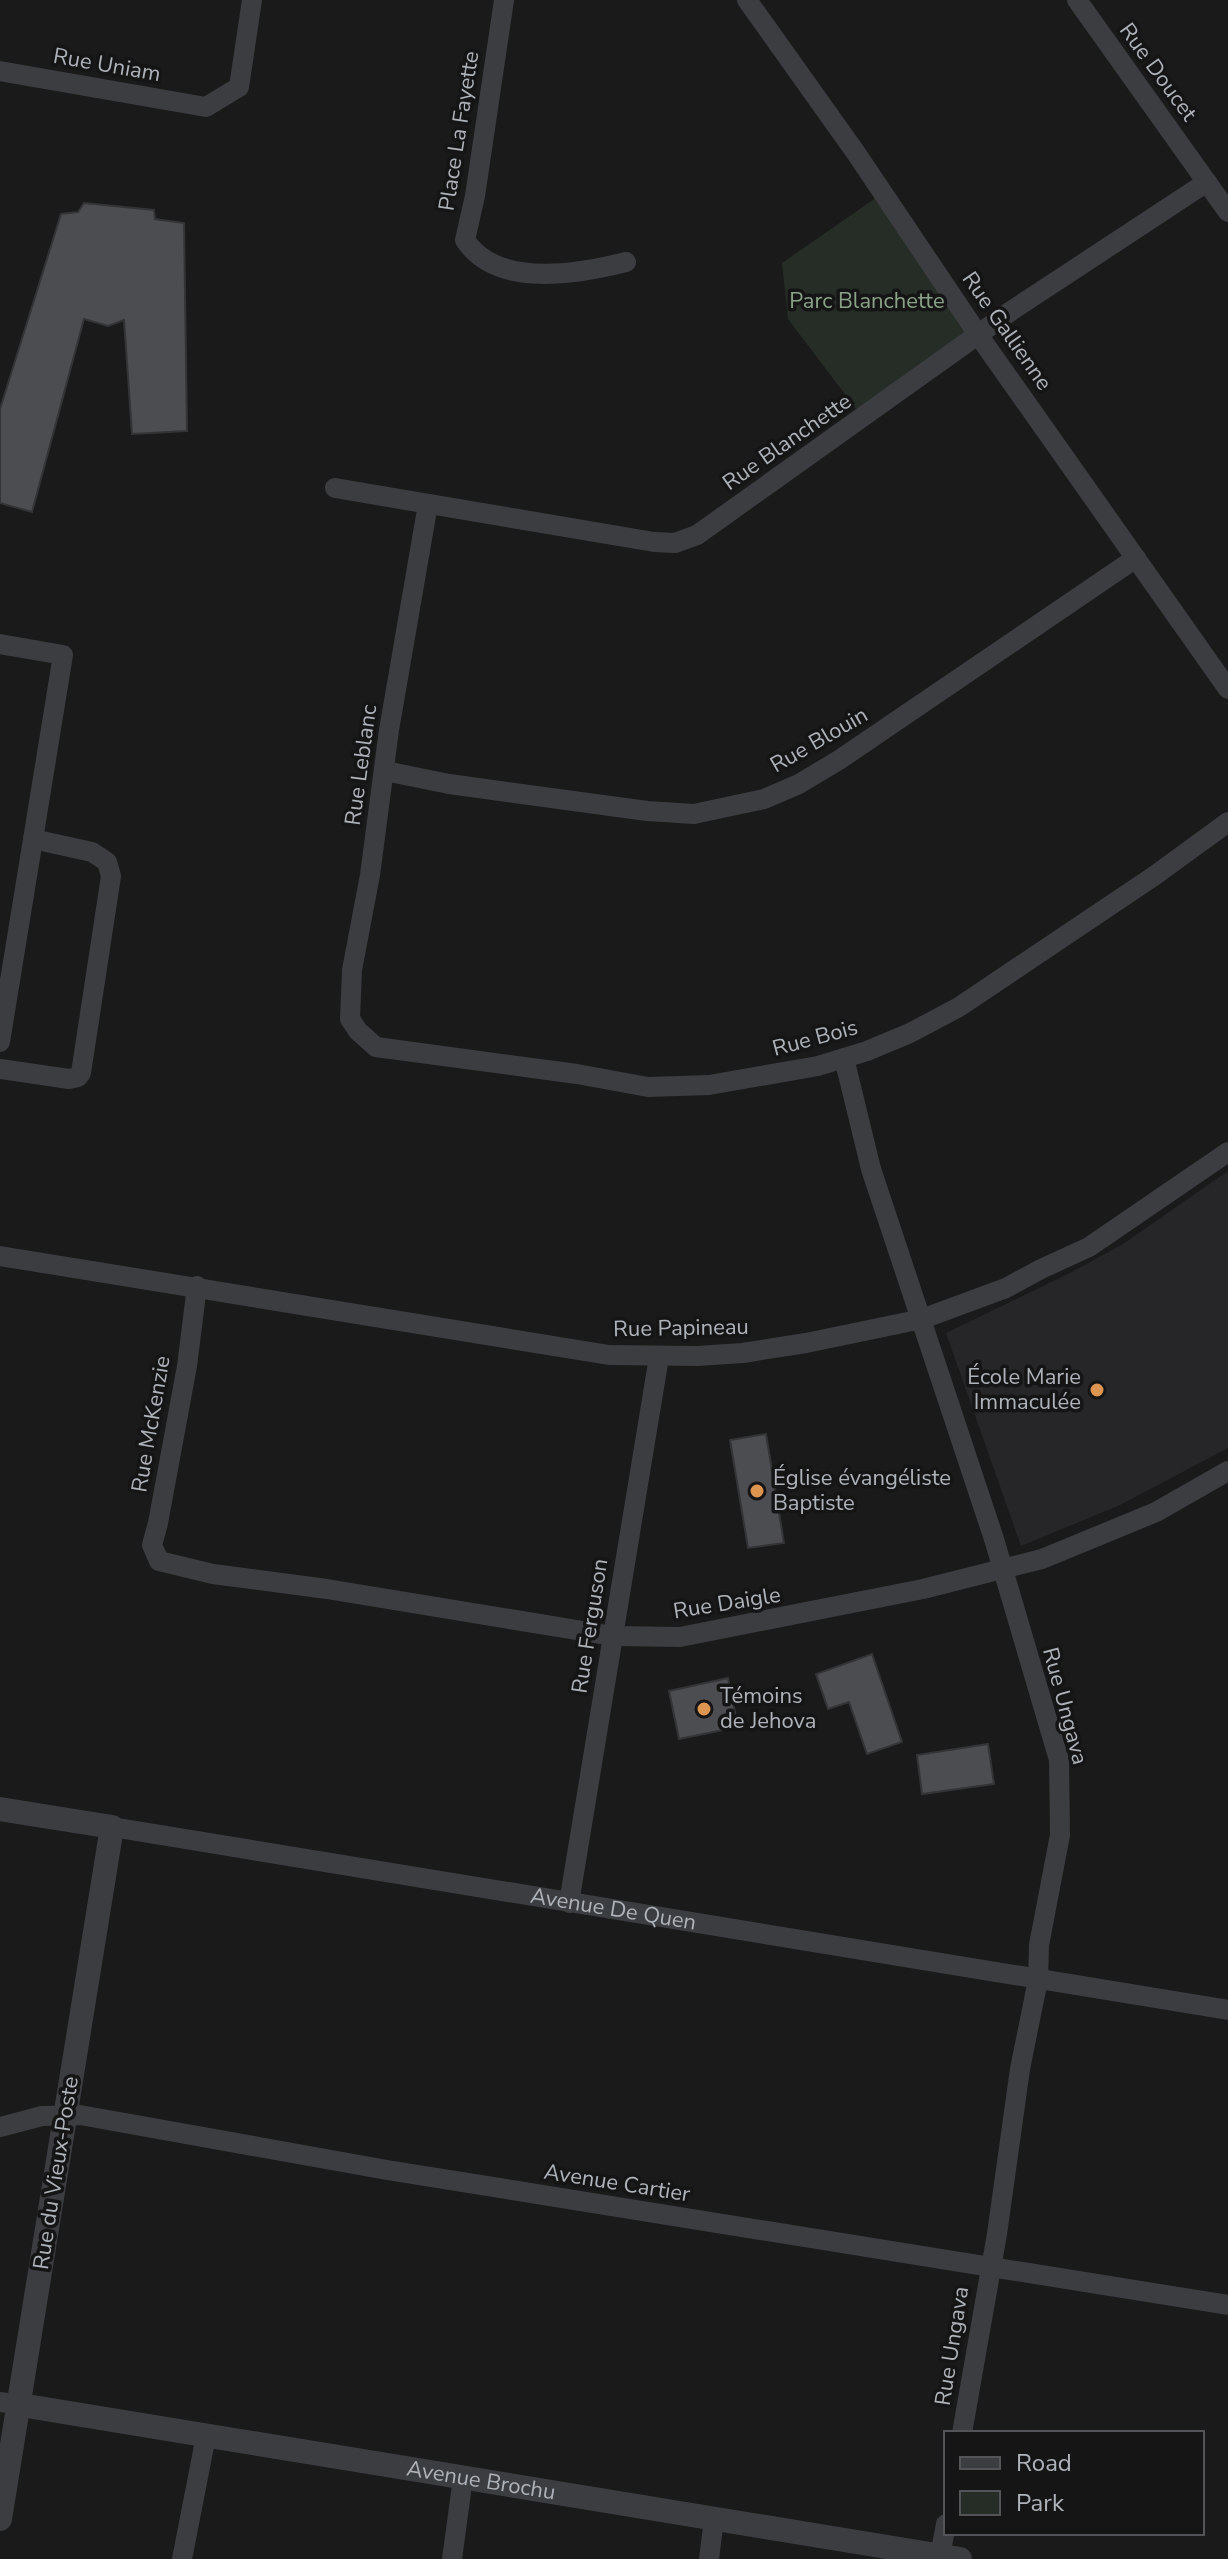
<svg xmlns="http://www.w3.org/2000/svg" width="1228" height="2559" font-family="'Nunito Sans',sans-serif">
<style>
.built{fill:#262628}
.green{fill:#262d26}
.building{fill:#4c4d50;stroke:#343437;stroke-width:2}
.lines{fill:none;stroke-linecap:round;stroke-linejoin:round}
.minor{stroke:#3b3d40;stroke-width:20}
.tertiary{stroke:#3b3d40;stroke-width:24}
.poi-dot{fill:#dc9551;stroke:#151516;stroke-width:3}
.labels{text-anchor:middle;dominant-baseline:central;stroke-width:7;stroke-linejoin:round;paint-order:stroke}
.street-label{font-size:22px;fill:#aeb3b9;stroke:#151516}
.park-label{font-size:22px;fill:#8aa287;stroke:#151516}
.poi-label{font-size:22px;fill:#aeb3b9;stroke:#151516;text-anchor:start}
</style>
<rect width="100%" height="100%" fill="#1a1a1b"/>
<path class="built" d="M1228,1171V1448L1120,1505L1021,1546L946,1333L1068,1274L1123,1244Z"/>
<path class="green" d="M883,193L982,340L863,418L788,319L782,263Z"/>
<path class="building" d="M84,203L154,210L155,219L184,223L187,431L132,434L124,320L108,326L84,319L32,512L0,503V409L61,214L78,212Z
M766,1434L784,1543L748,1548L730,1440Z
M872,1654L902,1742L867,1754L849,1702L828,1709L816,1674Z
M728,1678L738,1727L679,1739L669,1691Z
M988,1744L994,1784L922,1794L917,1755Z"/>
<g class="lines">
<g class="minor">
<path d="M504,0L475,196L465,240C497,289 578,274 626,262"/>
<path d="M747,0L856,153L979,336L1228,689"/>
<path d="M1077,0L1228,212"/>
<path d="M0,71L206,107L239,87L252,0"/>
<path d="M335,488L654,542L675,543L697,535L1011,311L1207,182"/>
<path d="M428,504L389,730L370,875L352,970L350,1019L358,1031L376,1047L577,1074L648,1087L709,1085L818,1066L867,1051L910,1033L959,1007L1154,876L1228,822"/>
<path d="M0,644L63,655L0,1042"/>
<path d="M385,771L449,784L647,811L694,814L764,799L799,784L839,760L1136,558"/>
<path d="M844,1058L871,1169L994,1539L1059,1760L1060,1835L1039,1945L1038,1980L1020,2069L997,2234L962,2433"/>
<path d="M0,1069L69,1079L78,1077L81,1073L111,876L107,862L92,852L33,839"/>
<path d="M0,1256L609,1355L697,1356L743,1353L806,1343L922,1319L1006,1288L1041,1269L1089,1247L1228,1152"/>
<path d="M197,1286L187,1366L158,1523L152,1545L159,1561L213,1574L327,1589L613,1636L680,1637L923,1589L1042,1559L1156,1512L1228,1471"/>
<path id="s1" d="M112,1827L1228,2010"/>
<path d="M569,1903L659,1357"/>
<path d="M0,2127L42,2116L80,2115L387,2170L1228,2305"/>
<path d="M0,2402L33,2407"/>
<path d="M940,2556L946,2524"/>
<path d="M182,2559L206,2436"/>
<path d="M452,2559L463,2478"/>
<path d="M709,2559L714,2519"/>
</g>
<g class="tertiary">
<path d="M0,1809L112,1827L0,2519"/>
<path id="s2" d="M33,2407L960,2559"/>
</g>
</g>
<g class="poi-dot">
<circle cx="1097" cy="1390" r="8"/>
<circle cx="757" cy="1491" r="8"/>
<circle cx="704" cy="1709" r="8"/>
</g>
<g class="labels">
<g class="street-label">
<text transform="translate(107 65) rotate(10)">Rue Uniam</text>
<text transform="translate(1158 72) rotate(54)">Rue Doucet</text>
<text transform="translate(459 131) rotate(-81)">Place La Fayette</text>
<text transform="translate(1007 331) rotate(55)">Rue Gallienne</text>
<text transform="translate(787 442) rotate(-35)">Rue Blanchette</text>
<text transform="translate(819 740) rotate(-30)">Rue Blouin</text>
<text transform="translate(361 765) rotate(-82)">Rue Leblanc</text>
<text transform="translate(815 1038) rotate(-15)">Rue Bois</text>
<text transform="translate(681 1328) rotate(-1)">Rue Papineau</text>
<text transform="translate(151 1424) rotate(-80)">Rue McKenzie</text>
<text transform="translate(727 1603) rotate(-9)">Rue Daigle</text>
<text transform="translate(590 1626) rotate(-81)">Rue Ferguson</text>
<text transform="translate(1065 1706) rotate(75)">Rue Ungava</text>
<text stroke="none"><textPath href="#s1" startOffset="508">Avenue De Quen</textPath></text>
<text transform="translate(56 2173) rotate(-81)">Rue du Vieux-Poste</text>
<text transform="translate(617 2183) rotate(9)">Avenue Cartier</text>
<text transform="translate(952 2346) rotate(-81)">Rue Ungava</text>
<text stroke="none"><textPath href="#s2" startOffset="454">Avenue Brochu</textPath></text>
</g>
<g class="park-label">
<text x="867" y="301">Parc Blanchette</text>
</g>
<g class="poi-label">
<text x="1081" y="1377" text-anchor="end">École Marie<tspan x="1081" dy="25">Immaculée</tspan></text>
<text x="773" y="1478">Église évangéliste<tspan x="773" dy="25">Baptiste</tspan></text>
<text x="720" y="1696">Témoins<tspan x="720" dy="25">de Jehova</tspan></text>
</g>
</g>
<rect x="944" y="2431" width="260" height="104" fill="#151516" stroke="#525457" stroke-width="2"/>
<rect x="960" y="2457" width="40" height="12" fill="#3b3d40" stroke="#525457" stroke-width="2"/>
<text x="1016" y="2471" font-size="24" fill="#aeb3b9">Road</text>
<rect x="960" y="2491" width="40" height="24" fill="#262d26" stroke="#525457" stroke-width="2"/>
<text x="1016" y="2511" font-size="24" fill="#aeb3b9">Park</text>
</svg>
